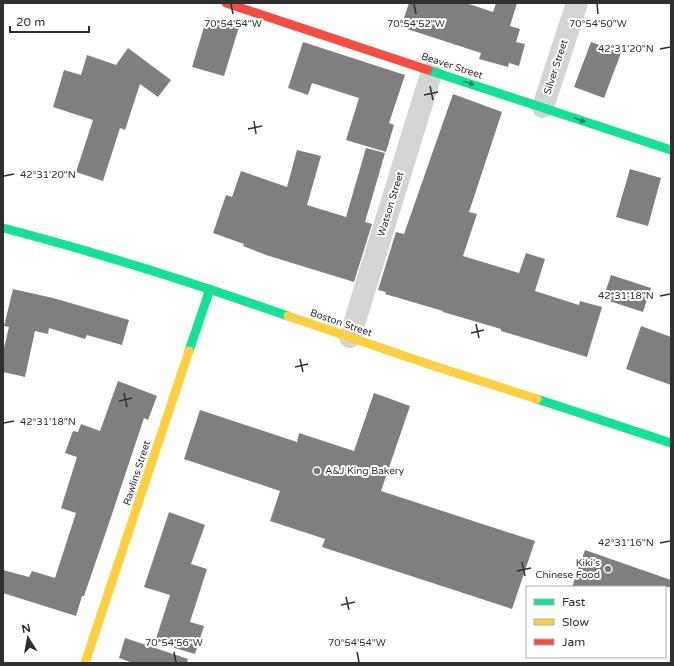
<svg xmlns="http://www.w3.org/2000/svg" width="674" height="666" font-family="'Varela Round',sans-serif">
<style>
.building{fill:#7f7f7f}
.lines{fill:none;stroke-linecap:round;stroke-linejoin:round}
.street{stroke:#d4d4d4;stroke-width:22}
.fast{stroke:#16e098;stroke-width:9}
.slow{stroke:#ffcf43;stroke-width:9}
.jam{stroke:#f24e42;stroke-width:9}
.oneway{fill:#247f5e}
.ticks{fill:none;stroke:#2f2f2f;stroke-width:1.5}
.poi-dot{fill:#787878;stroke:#fff;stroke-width:1.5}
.labels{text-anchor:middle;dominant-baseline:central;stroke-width:4;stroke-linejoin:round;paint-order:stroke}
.street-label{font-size:10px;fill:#2f2f2f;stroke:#fff}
.poi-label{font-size:10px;fill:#2f2f2f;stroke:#fff;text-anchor:start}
.ticks-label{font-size:10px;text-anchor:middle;fill:#2f2f2f;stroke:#fff;stroke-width:4;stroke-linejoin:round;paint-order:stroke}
</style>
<rect width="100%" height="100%" fill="#fff"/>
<path class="building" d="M409,3H466L493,12L496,3H517L510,26L520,29L516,42L525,44L519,66L509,63L508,67L479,59L481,53L401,27Z
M207,17L239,27L224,76L192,67Z
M303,42L405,75L389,123L394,125L386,152L346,140L359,98L312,83L308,95L288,88Z
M591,42L621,53L604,98L574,87Z
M128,48L171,80L158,97L140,84L125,130L120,128L103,181L76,172L93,120L53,107L64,70L81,75L87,55L116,65Z
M453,94L502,112L469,212L477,214L463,256L519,273L526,253L545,259L535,291L579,305L580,301L602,307L587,357L501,331V329L443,312V311L385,294L386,292L378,290L396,232L404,234Z
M366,148L385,153L365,222L372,224L354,282L266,255L243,246L244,244L213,233L226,195L232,197L241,171L287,187L297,150L321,156L307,205L346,217Z
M630,169L661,178L648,226L616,217Z
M611,275L651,288L643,312L603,299Z
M13,289L53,298L129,320L122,345L87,335L85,339L49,328L48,334L35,331L25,377L3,372V352L9,327L4,326Z
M641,326L671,337V385L626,369Z
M118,381L157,396L148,420L144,418L109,523L84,596H82L76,616L3,593V570L29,577L32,571L55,578L76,513L61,508L77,457L65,453L73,431L78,432L81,424L100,431Z
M374,393L410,406L381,491L535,541L512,609L322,547L325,539L270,521L280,491L184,459L200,410L297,442L299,433L354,451Z
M169,512L205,525L191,564L207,569L190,622L204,626L195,654L155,642L170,595L144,587Z
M585,550L671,580V587H572Z
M125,638L188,659L187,663H133L119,658Z"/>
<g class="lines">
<path class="street" d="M543,107L577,3
M350,337L432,71"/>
<path class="fast" d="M428,70L671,150
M3,228C100,253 194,283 288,316
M189,351L210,289
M537,399L671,443"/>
<path class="slow" d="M288,316L431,365L537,399
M85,663L189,351"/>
<path class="jam" d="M226,3L428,70"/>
</g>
<defs><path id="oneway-solid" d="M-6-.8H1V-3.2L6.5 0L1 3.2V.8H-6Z"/></defs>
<g class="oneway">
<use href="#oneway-solid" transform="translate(469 83) rotate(18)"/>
<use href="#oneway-solid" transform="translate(580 120) rotate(19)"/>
</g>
<path class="ticks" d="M231,4L233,14M414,4L416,14M597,4L598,14M660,49L670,47M430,86L433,100M424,95L438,92M254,121L256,134M248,129L262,126M4,176L14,174M660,296L670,294M476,324L479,338M471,333L484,330M300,359L303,372M295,367L308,364M124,393L127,407M119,401L132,398M4,423L14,421M660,543L670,541M522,562L525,576M517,571L531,568M346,597L349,610M341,605L355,602M174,652L176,662M357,652L359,662"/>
<g class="poi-dot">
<circle cx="317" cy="471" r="4"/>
<circle cx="608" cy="569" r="4"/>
</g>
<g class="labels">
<g class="street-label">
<text transform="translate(452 66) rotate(18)">Beaver Street</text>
<text transform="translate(556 67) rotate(-72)">Silver Street</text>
<text transform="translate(391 204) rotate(-73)">Watson Street</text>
<text transform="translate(341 323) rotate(19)">Boston Street</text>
<text transform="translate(137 473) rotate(-72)">Rawlins Street</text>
</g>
<g class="poi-label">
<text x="325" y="471">A&amp;J King Bakery</text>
<text x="600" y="563" text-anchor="end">Kiki's<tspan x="600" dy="12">Chinese Food</tspan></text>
</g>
</g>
<g class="ticks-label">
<text x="233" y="27">70°54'54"W</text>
<text x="416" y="27">70°54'52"W</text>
<text x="598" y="27">70°54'50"W</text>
<text x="626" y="52">42°31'20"N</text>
<text x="48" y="178">42°31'20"N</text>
<text x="626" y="299">42°31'18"N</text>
<text x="48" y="425">42°31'18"N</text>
<text x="626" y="546">42°31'16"N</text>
<text x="174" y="646">70°54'56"W</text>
<text x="357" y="646">70°54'54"W</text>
</g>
<rect width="674" height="666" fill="none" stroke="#2f2f2f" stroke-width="8"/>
<rect x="526" y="586" width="140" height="72" fill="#ffffff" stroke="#acacac"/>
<rect x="534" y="599" width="20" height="6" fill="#16e098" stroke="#acacac"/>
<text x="562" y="606" font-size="12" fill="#2f2f2f">Fast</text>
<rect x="534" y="619" width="20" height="6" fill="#ffcf43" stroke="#acacac"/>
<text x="562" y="626" font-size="12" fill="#2f2f2f">Slow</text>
<rect x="534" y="639" width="20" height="6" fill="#f24e42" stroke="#acacac"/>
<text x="562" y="646" font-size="12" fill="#2f2f2f">Jam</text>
<g transform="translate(28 638) rotate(349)" stroke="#ffffff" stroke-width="3" paint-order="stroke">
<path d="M0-3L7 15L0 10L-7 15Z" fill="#2f2f2f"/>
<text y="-6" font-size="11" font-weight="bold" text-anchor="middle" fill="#2f2f2f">N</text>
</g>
<path d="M10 26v6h79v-6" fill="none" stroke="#2f2f2f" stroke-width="2"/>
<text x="16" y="26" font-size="12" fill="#2f2f2f" stroke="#ffffff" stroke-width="3" paint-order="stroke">20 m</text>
</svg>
